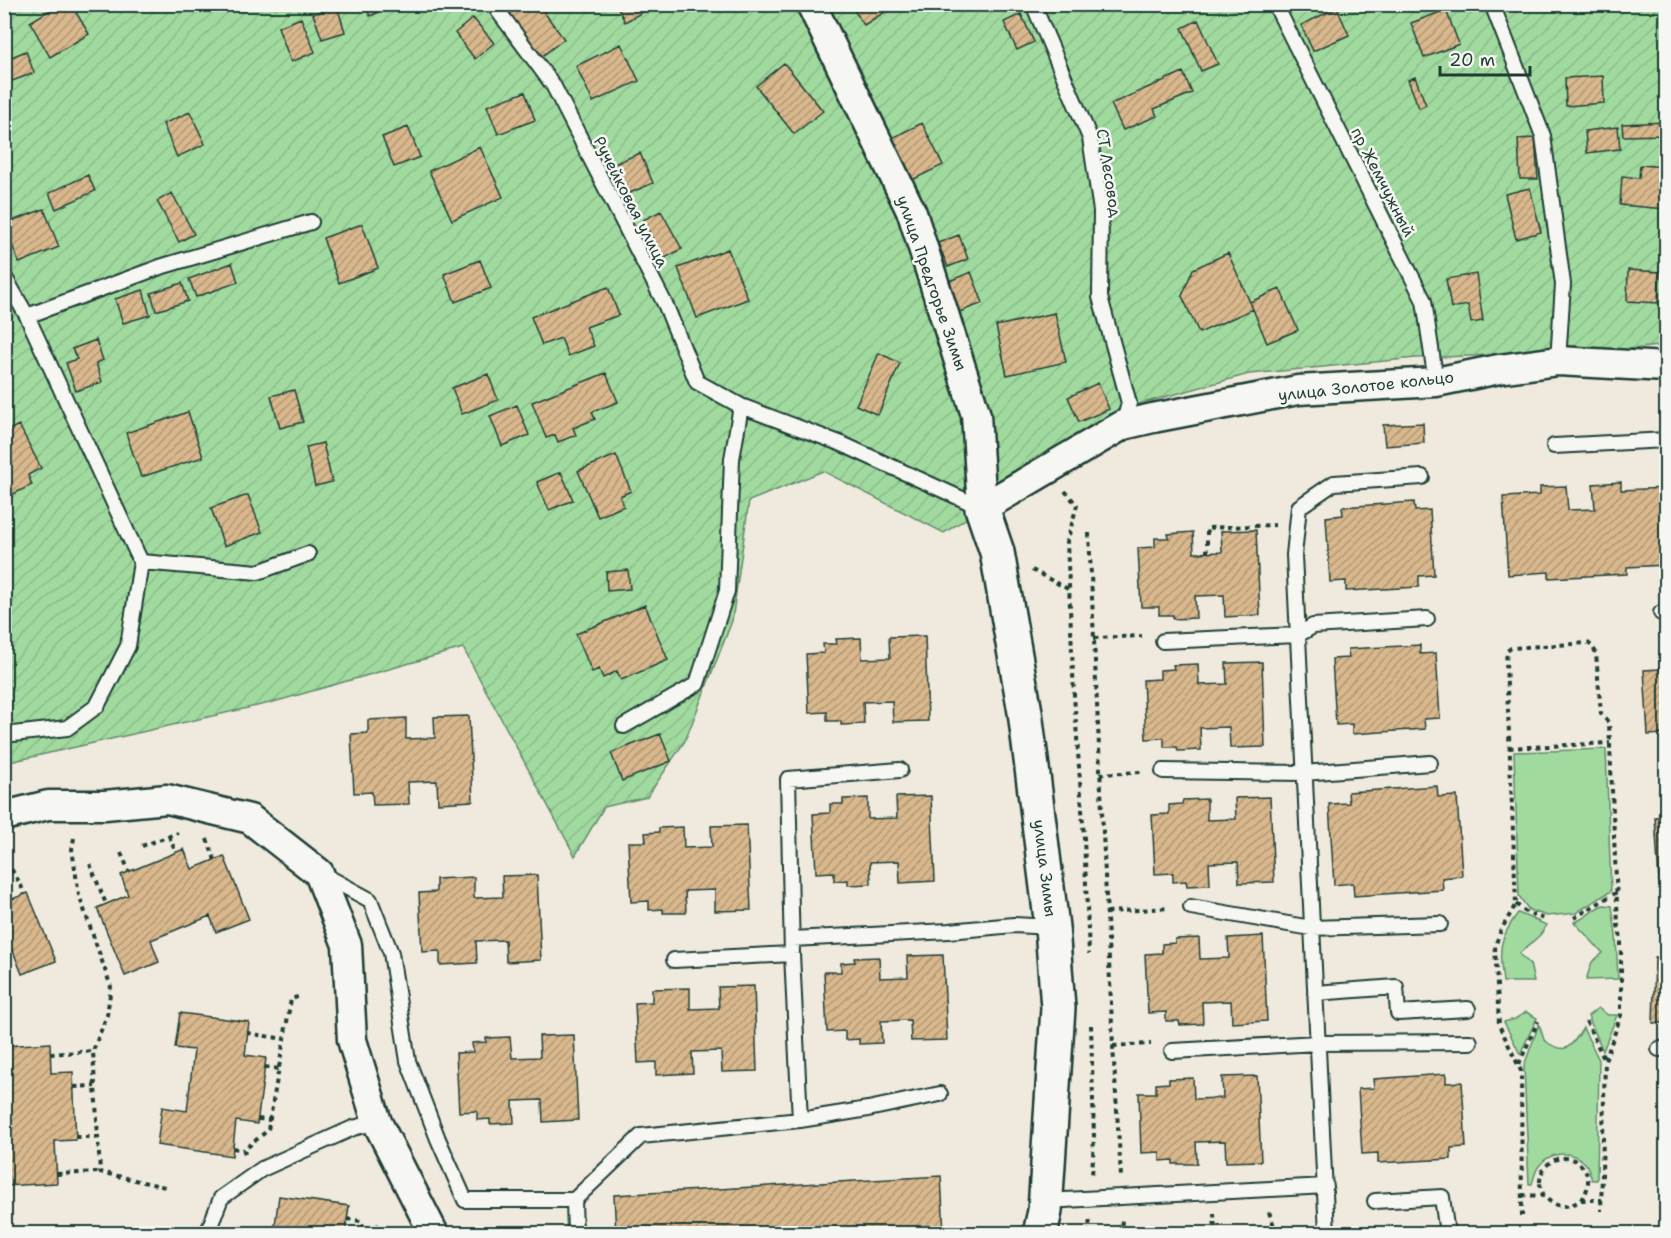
<svg xmlns="http://www.w3.org/2000/svg" width="1671" height="1238" font-family="'Shantell Sans',sans-serif">
<style>
.grass{fill:#a1da9f;stroke:#608c6a;stroke-width:1.5}
.garden{fill:url(#garden-furrows);stroke:#608c6a;stroke-width:1.5}
.building{fill:url(#building-hatch);stroke:#1f3d34;stroke-width:1.5}
.lines{fill:none;stroke-linecap:round;stroke-linejoin:round}
.service-casing{stroke:#1f3d34;stroke-width:18}
.minor-casing{stroke:#1f3d34;stroke-width:33}
.tertiary-casing{stroke:#1f3d34;stroke-width:38}
.path{stroke:#1f3d34;stroke-width:4;stroke-dasharray:4.5 4.5;stroke-linecap:butt}
.service{stroke:#f6f6f2;stroke-width:14}
.minor{stroke:#f6f6f2;stroke-width:28}
.tertiary{stroke:#f6f6f2;stroke-width:33}
.labels{text-anchor:middle;dominant-baseline:central;stroke-width:5;stroke-linejoin:round;paint-order:stroke}
.street-label{font-size:16px;fill:#1f3d34;stroke:#f6f6f2}
</style>
<defs>
<pattern id="garden-furrows" width="10" height="10" patternUnits="userSpaceOnUse" patternTransform="scale(1.5)"><rect width="10" height="10" fill="#a1da9f"/><path d="M-1 1l2-2M0 10L10 0M9 11l2-2" fill="none" stroke="#8abc8a"/></pattern>
<pattern id="building-hatch" width="6" height="6" patternUnits="userSpaceOnUse" patternTransform="scale(1.5)"><rect width="6" height="6" fill="#dab88d"/><path d="M-1 1l2-2M0 6l6-6M5 7l2-2" fill="none" stroke="#b09774"/></pattern>
</defs>
<rect width="100%" height="100%" fill="#f0eade"/>
<filter id="ink" filterUnits="userSpaceOnUse"><feTurbulence type="fractalNoise" baseFrequency=".0167" numOctaves="2"/><feDisplacementMap in="SourceGraphic" scale="12" xChannelSelector="R" yChannelSelector="G"/><feConvolveMatrix kernelMatrix="1 2 1 2 8 2 1 2 1" color-interpolation-filters="sRGB"/></filter>
<g filter="url(#ink)">
<path class="grass" d="M1606,749L1611,891L1576,913L1547,916L1529,910L1519,896L1514,752Z
M1604,905L1612,906L1616,936L1618,979L1586,980L1592,962L1603,953L1574,922C1587,919 1592,908 1604,905Z
M1518,913L1547,925L1540,935L1519,954L1530,964L1534,982H1503C1499,949 1498,940 1518,913Z
M1598,1008L1608,1015H1617L1603,1051L1588,1016Z
M1526,1012L1537,1018L1520,1054L1504,1022L1515,1019Z
M1539,1024L1544,1040C1565,1056 1571,1048 1583,1028L1599,1060L1597,1180H1592C1590,1175 1589,1167 1585,1163C1572,1150 1550,1151 1539,1166C1535,1171 1534,1178 1532,1184H1529L1524,1066Z"/>
<path class="garden" d="M4,5H1666V345L1623,350L1416,358L1249,374L1117,410L1021,483L944,533L823,471L749,501L732,621L685,741L647,797L604,807L575,856L463,648L270,703L5,763Z"/>
<path class="building" d="M60,4H71L89,34L50,57L30,22Z
M365,4H398L370,16Z
M521,4H538L564,39L542,56L510,14Z
M616,4H657L625,22Z
M850,4H881L885,12L864,25Z
M337,6L345,32L322,39L313,14Z
M1337,8L1349,35L1313,51L1301,25Z
M1446,10L1459,44L1424,58L1411,23Z
M1021,14L1034,42L1017,50L1004,22Z
M301,18L315,52L291,62L278,27Z
M473,18L494,43L475,59L455,33Z
M1198,20L1218,64L1201,71L1182,28Z
M621,44L639,81L593,102L576,66Z
M26,51L34,73L4,84V60Z
M784,63L823,111L794,134L756,86Z
M1183,72L1192,93L1154,109L1157,116L1123,130L1111,104Z
M1603,76L1604,103L1566,106L1565,78Z
M1415,77L1426,105L1419,108L1408,80Z
M525,92L535,120L498,134L487,106Z
M190,112L205,144L177,157L163,124Z
M1666,122V135L1623,136L1622,124Z
M922,123L943,165L908,182L888,140Z
M408,127L420,157L394,167L382,137Z
M1618,127L1620,149L1587,153L1585,131Z
M1535,138L1538,179H1520L1518,139Z
M480,147L503,197L452,220L429,171Z
M640,153L653,183L625,195L612,165Z
M1640,165L1666,167V209L1620,205L1622,176L1639,178Z
M88,175L95,191L56,209L49,193Z
M1530,188L1541,232L1516,239L1505,194Z
M172,193L194,234L179,242L157,201Z
M44,209L59,247L19,263L4,224Z
M661,211L682,249L663,259L643,220Z
M362,224L378,268L339,283L323,238Z
M959,235L968,259L948,267L938,243Z
M728,249L748,299L697,318L678,268Z
M1228,253L1253,309L1199,333L1182,296L1193,269Z
M480,260L491,288L455,302L444,274Z
M232,263L238,282L196,297L189,279Z
M1628,270L1660,272L1658,303L1627,301Z
M971,272L983,303L959,312L947,282Z
M1476,274L1483,321L1471,323L1468,305L1451,308L1446,279Z
M182,283L188,301L156,311L151,293Z
M608,287L619,315L586,327L594,346L568,356L561,338L542,345L531,317Z
M1280,289L1298,330L1267,343L1250,302Z
M143,290L150,315L123,323L115,299Z
M1055,313L1066,362L1007,375L996,326Z
M96,340L103,360L96,363L102,382L76,391L66,363L77,359L72,349Z
M879,353L900,363L878,415L856,405Z
M606,373L618,402L592,412L595,419L573,428L576,435L558,442L555,435L546,438L532,402Z
M488,374L498,400L462,414L452,388Z
M1098,383L1109,409L1079,422L1068,397Z
M294,390L303,422L280,428L271,396Z
M517,405L529,435L502,446L490,416Z
M188,412L203,457L141,477L126,433Z
M1423,423L1424,443L1385,446L1383,425Z
M19,425L41,468L28,475L32,485L7,497L4,492V432Z
M323,443L332,482L315,486L306,447Z
M616,455L631,491L620,496L624,506L598,517L578,471Z
M561,472L573,500L549,510L537,482Z
M1621,482V490L1666,488V565L1627,567V574L1549,578V572L1508,575L1503,497L1540,495V487L1566,486L1568,510L1595,509L1593,484Z
M248,495L262,532L224,546L211,508Z
M1414,502L1415,511L1430,510L1434,575L1419,576V587L1346,591V581L1330,582L1326,517L1343,515L1342,507Z
M1256,530L1260,615L1225,617L1224,595L1195,596L1196,618L1173,619V615H1159V607H1141L1138,548L1155,547V538H1169L1168,534L1193,532L1194,553L1222,552L1221,531Z
M628,570L630,589L607,591L606,572Z
M645,605L668,660L621,680L617,671L603,678L599,669L592,672L576,634Z
M925,636L928,721L893,722L892,701L863,702L864,724L841,725V721H827V712L809,713L806,654L824,653L823,644H837L836,639L861,638L862,659L890,658L889,637Z
M1420,645V654L1436,653L1440,718L1424,719L1425,729L1352,734V724L1336,725L1332,659L1349,658L1348,649Z
M1666,659V744L1664,745V734L1648,735L1644,670L1660,669V660Z
M1262,662L1265,747L1230,748L1229,727L1200,728L1201,750L1178,751L1177,747H1164V738L1146,739L1143,680L1160,679V670L1174,669L1173,665L1198,664L1199,685L1227,684L1226,663Z
M469,716L473,801L438,803L437,781L408,782L409,804L373,805L372,792L354,793L351,734L368,733V720L406,718V739L435,738L434,717Z
M660,734L671,761L622,781L611,753Z
M1437,786L1438,797L1457,796L1462,876L1442,878L1443,890L1354,896L1353,883L1334,885L1329,804L1349,803L1348,792Z
M931,796L935,881L900,883L899,861L870,862L871,884L848,885V880L834,881V872L816,873L813,814L830,813V804H843V799L868,798V819L897,818L896,797Z
M1270,797L1274,882L1239,883L1238,862L1209,863L1210,885L1187,886L1186,881L1173,882V873L1155,874L1152,815L1169,814V805L1182,804L1183,800L1207,799V820L1236,819L1235,798Z
M1666,816V881L1659,882L1655,817Z
M747,825L751,910L715,911V890L685,891L686,913H663V909L649,910V901L631,902L628,842H646L645,833L659,832V828L683,827L684,848L712,847L711,826Z
M184,849L192,869L224,856L249,919L216,932L210,916L151,940L159,962L125,976L97,908L128,895L121,875Z
M537,875L541,960L506,962L505,940L476,941L477,963L440,965V951L422,952L419,893L436,892V879L474,877V898L503,897L502,876Z
M28,893L56,961L22,974L13,951L4,955V902Z
M1263,936L1267,1021L1232,1023L1231,1001L1202,1002L1203,1024L1180,1025L1179,1021H1166V1012L1148,1013L1145,954L1162,953V944L1175,943V939L1199,938L1200,959L1229,958L1228,938Z
M943,955L947,1040L911,1041L910,1020L881,1021L882,1043L859,1044V1039L845,1040V1031L827,1032L824,972H841V963L855,962L854,958L879,957L880,978L908,977L907,956Z
M1655,957L1666,958V1023H1653Z
M754,986L757,1071L722,1072L721,1051L692,1052L693,1073L656,1075V1062L638,1063L635,1003L652,1002V989L690,988V1009L719,1008L718,987Z
M180,1013L249,1022L245,1055L266,1058L257,1124L236,1121L232,1156L157,1145L162,1107L187,1111L194,1050L175,1048Z
M574,1035L578,1120L543,1122L542,1100L513,1101L514,1123L490,1124V1119L477,1120V1111L459,1112L456,1053L473,1052L472,1043L486,1042V1038L510,1037L512,1058L540,1057L539,1036Z
M50,1043L51,1073L73,1072L76,1140L55,1141L57,1183L4,1186V1046Z
M1446,1074V1083L1462,1082L1466,1147L1451,1148V1159L1378,1163V1153L1362,1154L1358,1089L1374,1088L1373,1079Z
M1257,1076L1261,1161L1226,1162L1225,1141L1196,1142L1197,1164H1173V1160L1160,1161V1152L1141,1153L1139,1093H1156V1084L1169,1083V1079L1193,1078L1194,1099L1223,1098L1222,1077Z
M1666,1174V1203H1663Z
M941,1176L944,1234H616L614,1195Z
M279,1196L349,1206L345,1234L274,1232Z"/>
<g class="lines">
<defs>
<path id="service" d="M493,4L553,85L666,306L697,382L741,406
M1033,4L1090,138L1101,211L1100,297L1129,403L1123,425
M1275,4L1424,301L1436,382
M1492,4L1543,136L1563,284L1558,361
M4,276L27,316L141,562L258,572L308,554
M27,316L160,267L311,222
M1554,446L1666,440
M1661,613H1666
M1163,641L1298,635L1313,626L1427,619
M624,726L697,684L727,591L732,459L741,406L842,444L982,508
M4,735L67,728L97,706L128,646L141,562
M1163,771L1304,773L1430,763
M324,875L370,900L391,953L408,1061L438,1139L465,1200H574
M1191,907L1311,928L1440,924
M792,939L949,931L1014,925L1052,927
M674,960L792,954
M1315,993L1396,987L1398,1013L1468,1009
M1659,1049H1666
M1172,1051L1318,1043L1470,1042
M800,1120L792,954L788,779L900,770
M1046,1201L1326,1186
M1375,1201L1442,1197L1447,1234
M207,1234L221,1198L262,1169L353,1128L377,1122
M575,1234L574,1200L641,1136L800,1120L868,1109L940,1094
M1327,1234L1294,555L1299,507L1334,483L1422,477"/>
<path id="minor" d="M811,4L912,213L976,415L982,508L1123,425L1153,418L1298,390L1436,382L1499,369L1558,361L1666,367
M4,816L48,805H105L167,799L250,819L319,873L347,945L352,1040L377,1122L434,1234"/>
<path id="tertiary" d="M982,508L997,552L1025,712L1052,927L1058,1008L1045,1211L1040,1234"/>
</defs>
<use href="#service" class="service-casing"/>
<use href="#minor" class="minor-casing"/>
<use href="#tertiary" class="tertiary-casing"/>
<path class="path" d="M1065,491L1077,505L1067,542L1074,695L1084,838L1089,954
M1089,533L1113,1046L1121,1176
M1207,553V528L1275,525
M1032,570L1068,589
M1094,638L1142,636
M1509,748L1610,743
M1100,774L1142,772
M169,836L176,853
M74,838L72,849L79,895L111,987L107,1015L93,1051L100,1172L165,1187
M207,839L215,860
M142,846L178,833
M4,853L13,872L21,885L24,895
M121,853L129,871
M90,864L106,904
M1516,904L1527,913L1547,920
M1107,912L1169,908
M1574,918L1617,892
M1586,1021L1605,1061
M1091,1025L1094,1137L1092,1176
M247,1033L284,1039
M1113,1046L1151,1044
M50,1054L93,1051
M1519,1064L1538,1021
M265,1067L279,1069
M74,1087L95,1086
M258,1119L270,1120
M76,1137H98
M233,1148L244,1150
M245,1154L244,1150L268,1130L291,999L301,996
M1540 1182a24 24 0 1 1 48 0a24 24 0 1 1-48 0Z
M57,1174L100,1172
M1522,1195L1544,1196
M1581,1200H1602
M1269,1212L1277,1234
M1214,1213L1215,1234
M1522,1216L1521,1071L1499,1025L1495,946L1501,930L1516,904L1506,662L1507,651L1511,648L1588,643L1592,646L1596,653L1601,714L1609,723L1618,925L1621,938V1015L1605,1061L1601,1211
M347,1219L361,1221L367,1234
M367,1231L379,1225
M1088,1234L1090,1219
M1121,1234L1122,1219"/>
<use href="#service" class="service"/>
<use href="#minor" class="minor"/>
<use href="#tertiary" class="tertiary"/>
</g>
</g>
<g class="labels">
<g class="street-label">
<text transform="translate(1109 173) rotate(81)">СТ Лесовод</text>
<text transform="translate(1383 182) rotate(63)">пр Жемчужный</text>
<text transform="translate(631 202) rotate(63)">Ручейковая улица</text>
<text transform="translate(932 283) rotate(71)">улица Предгорье Зимы</text>
<text transform="translate(1366 386) rotate(-6)">улица Золотое кольцо</text>
<text transform="translate(1045 868) rotate(83)">улица Зимы</text>
</g>
</g>
<rect width="1671" height="1238" fill="none" stroke="#f6f6f2" stroke-width="24"/>
<rect x="12" y="12" width="1647" height="1214" fill="none" stroke="#1f3d34" stroke-width="2" filter="url(#ink)"/>
<path d="M1440 66v9h90v-9" fill="none" stroke="#1f3d34" stroke-width="3"/>
<text x="1449" y="66" font-size="18" fill="#1f3d34" stroke="#f6f6f2" stroke-width="4.5" paint-order="stroke">20 m</text>
</svg>
